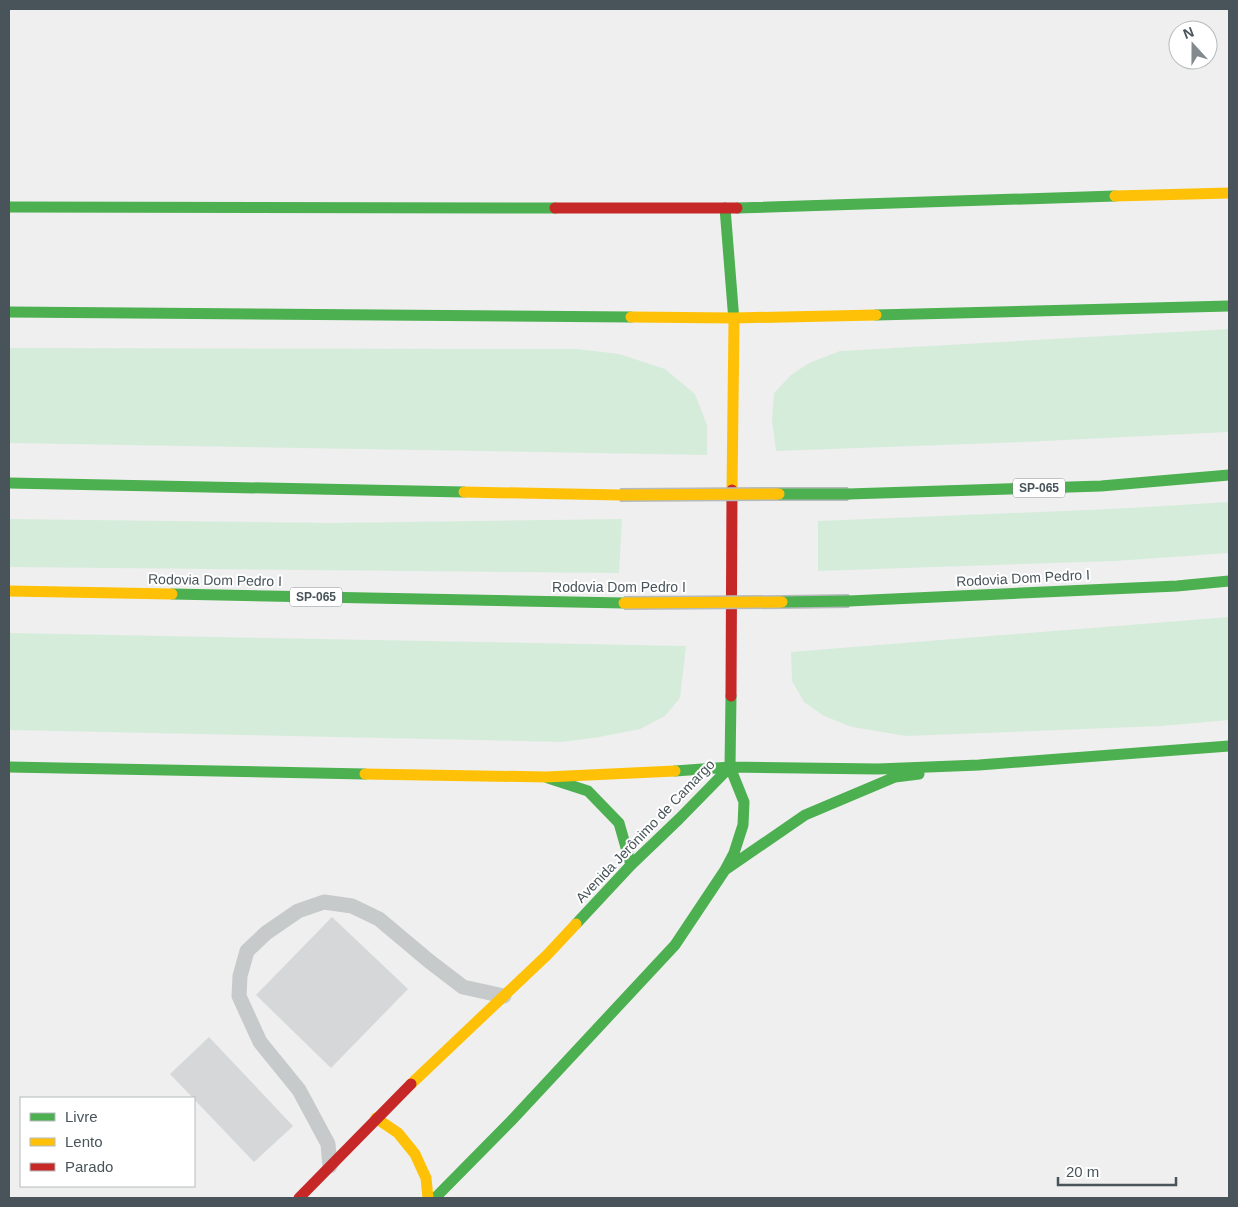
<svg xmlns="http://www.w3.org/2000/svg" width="1238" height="1207" font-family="Helvetica,sans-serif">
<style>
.green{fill:#d6ecdb}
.building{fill:#d5d7d8}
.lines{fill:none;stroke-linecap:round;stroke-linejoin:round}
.lane{stroke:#c7caca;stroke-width:15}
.fast{stroke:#4caf50;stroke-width:11}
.slow{stroke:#ffc107;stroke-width:11}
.jam{stroke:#c62828;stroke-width:11}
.fast-bridge-casing{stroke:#b5babd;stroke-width:14;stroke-linecap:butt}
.slow-bridge-casing{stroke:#b5babd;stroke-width:14;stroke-linecap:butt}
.fast-bridge{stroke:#4caf50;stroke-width:11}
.slow-bridge{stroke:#ffc107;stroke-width:11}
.labels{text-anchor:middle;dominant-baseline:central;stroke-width:4;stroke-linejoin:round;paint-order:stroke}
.shield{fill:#fff;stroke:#7f878b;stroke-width:1}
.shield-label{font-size:12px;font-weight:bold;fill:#485459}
.street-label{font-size:14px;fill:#485459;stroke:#fff}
</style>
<rect width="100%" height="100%" fill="#efefef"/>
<path class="green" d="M1229,329V432L1024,442L776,451L772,420L774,393L791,375L809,363L840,351Z
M9,348L578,349L619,354L665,369L695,394L707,425V455L9,443Z
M1229,502V553L1115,561L818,571V521L1111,509Z
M9,519L331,523L622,519L619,573L9,567Z
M1229,617V720L1162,726L906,736L852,727L824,716L804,702L792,681L791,652Z
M9,633L686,646L680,698L665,716L640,729L599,737L563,742L9,730Z"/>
<path class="building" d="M332,917L408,989L331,1068L256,995Z
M209,1037L293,1126L254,1162L170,1074Z"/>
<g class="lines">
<path class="lane" d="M330,1166L328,1144L313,1116L299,1090L260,1042L239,996L240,976L247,951L266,933L298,911L324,902L352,906L379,919L429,961L463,987L504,996"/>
<path class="fast" d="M9,207L555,208
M725,208L734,321
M737,208L1115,196
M9,312L631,317
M876,315L1229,306
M9,483L464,492
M848,494L1101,486L1229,475
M172,594L624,603
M849,601L1177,586L1229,581
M9,767L365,774
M675,771L730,767L878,769L979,765L1229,746
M548,778L588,791L619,823L631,865
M725,870L805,815L895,777L919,774
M576,924L631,865L679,819L730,767
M435,1198L511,1121L675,945L725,870L734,853L743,825L744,802L730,767L731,696"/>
<path class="slow" d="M1115,196L1229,193
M631,317L734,318L876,315
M732,490L734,321
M464,492L620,495
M9,591L172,594
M365,774L546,777L675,771
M411,1084L547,955L576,924
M376,1118L398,1133L415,1154L426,1178L428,1198"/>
<path class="jam" d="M555,208H737
M731,696L732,490
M299,1198L411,1084"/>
<defs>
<path id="fast-bridge" d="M779,494H848
M782,602L849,601"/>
<path id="slow-bridge" d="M620,495L779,494
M624,603L782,602"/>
</defs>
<use href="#fast-bridge" class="fast-bridge-casing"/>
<use href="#slow-bridge" class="slow-bridge-casing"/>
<use href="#fast-bridge" class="fast-bridge"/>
<use href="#slow-bridge" class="slow-bridge"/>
</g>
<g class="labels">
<g class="shield">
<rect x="1013" y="478.5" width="52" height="19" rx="4"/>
<rect x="290" y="587.5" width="52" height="19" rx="4"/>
</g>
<g class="shield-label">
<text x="1039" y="488">SP-065</text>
<text x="316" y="597">SP-065</text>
</g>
<g class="street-label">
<text transform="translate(1023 578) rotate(-3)">Rodovia Dom Pedro I</text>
<text transform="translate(215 580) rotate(1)">Rodovia Dom Pedro I</text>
<text x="619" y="587">Rodovia Dom Pedro I</text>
<text transform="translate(645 831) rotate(-46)">Avenida Jerônimo de Camargo</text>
</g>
</g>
<rect width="1238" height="1207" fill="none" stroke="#485459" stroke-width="20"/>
<rect x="20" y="1097" width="175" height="90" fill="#ffffff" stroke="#b6bbbd"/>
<rect x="30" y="1113" width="25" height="8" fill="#4caf50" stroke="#b6bbbd"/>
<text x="65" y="1122" font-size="15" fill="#485459">Livre</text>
<rect x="30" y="1138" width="25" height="8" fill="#ffc107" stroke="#b6bbbd"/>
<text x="65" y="1147" font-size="15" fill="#485459">Lento</text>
<rect x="30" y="1163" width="25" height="8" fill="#c62828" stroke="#b6bbbd"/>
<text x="65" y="1172" font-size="15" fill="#485459">Parado</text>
<g transform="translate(1193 45) rotate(339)"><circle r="24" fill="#ffffff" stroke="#b6bbbd"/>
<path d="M0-4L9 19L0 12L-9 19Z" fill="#828a8e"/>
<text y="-8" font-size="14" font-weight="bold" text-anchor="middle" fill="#485459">N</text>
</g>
<path d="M1058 1177v8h118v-8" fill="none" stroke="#485459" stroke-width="2.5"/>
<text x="1066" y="1177" font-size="15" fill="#485459" stroke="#ffffff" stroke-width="4" paint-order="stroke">20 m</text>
</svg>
